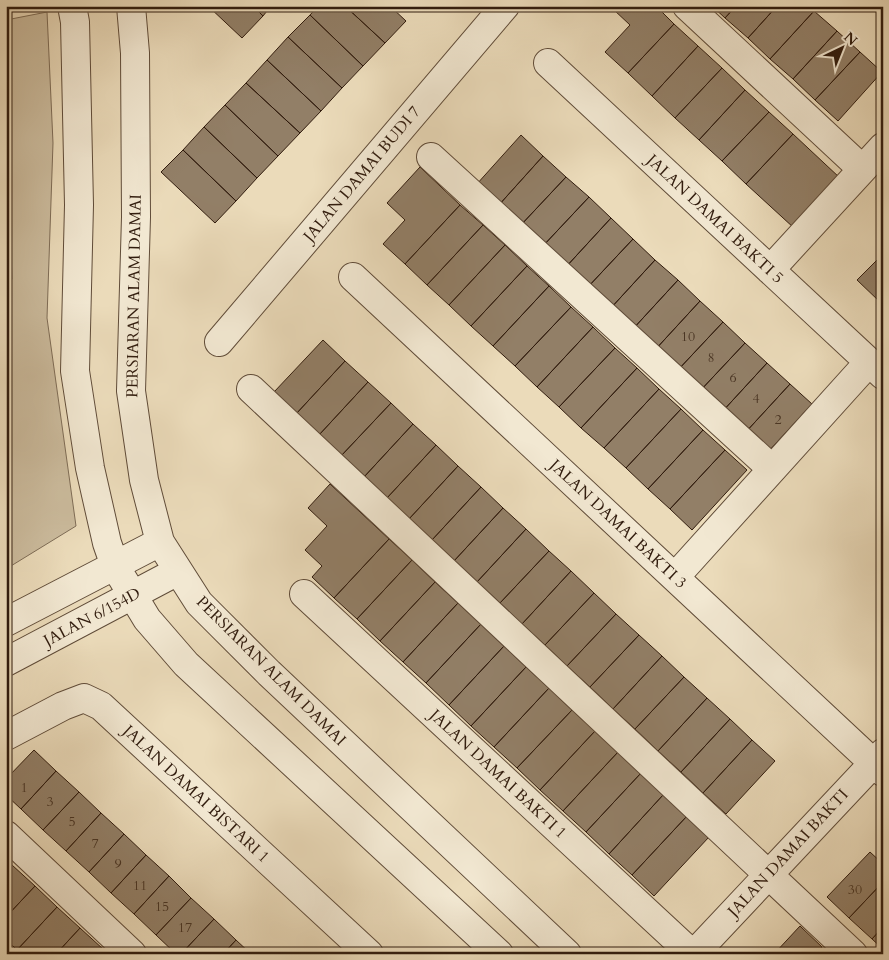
<svg xmlns="http://www.w3.org/2000/svg" width="889" height="960" font-family="Cardo,serif">
<style>
.green{fill:#cbbb9d;stroke:#7e6c56}
.building{fill:#927f67;stroke:#311c0e}
.lines{fill:none;stroke-linecap:round;stroke-linejoin:round}
.minor-casing{stroke:#604c39;stroke-width:30}
.minor{stroke:#f2e8d2;stroke-width:28}
.labels{text-anchor:middle;dominant-baseline:central;stroke-width:4;stroke-linejoin:round;paint-order:stroke}
.number-label{font-size:14px;fill:#493524}
.street-label{font-size:16px;fill:#311c0e;stroke:#f2e8d2}
</style>
<rect width="100%" height="100%" fill="#ebdbba"/>
<filter id="stains"><feTurbulence type="fractalNoise" baseFrequency=".004" numOctaves="4"/><feColorMatrix values="0 0 0 0 .2 0 0 0 0 .09 0 0 0 0 .02 0 0 0 .5 -.17"/></filter>
<radialGradient id="worn" r=".72"><stop offset=".6" stop-color="#630" stop-opacity="0"/><stop offset="1" stop-color="#630" stop-opacity=".3"/></radialGradient>
<path class="green" d="M47,12L53,143L47,318L76,526L6,569V287L12,279L6,118V20Z"/>
<path class="building" d="M208,6H253L263,16L242,38Z
M253,6H271L263,16Z
M318,6H345L385,43L363,66L310,15Z
M345,6H390L406,21L385,43Z
M616,6H656L674,24L628,73L605,52L630,25L613,9Z
M712,6H736L725,18Z
M736,6H777L748,38L725,18Z
M777,6H809L814,11L770,59L748,38Z
M814,11L837,31L793,79L770,59Z
M310,15L363,66L342,88L288,37Z
M674,24L698,46L652,96L628,73Z
M837,31L860,52L815,100L793,79Z
M288,37L342,88L321,111L267,60Z
M698,46L722,68L675,118L652,96Z
M860,52L882,72L838,121L815,100Z
M267,60L321,111L300,133L246,83Z
M722,68L745,90L699,140L675,118Z
M246,83L300,133L278,156L225,105Z
M745,90L769,112L722,161L699,140Z
M225,105L278,156L257,178L204,127Z
M769,112L793,134L746,184L722,161Z
M204,127L257,178L236,201L183,150Z
M793,134L840,178L794,228L746,184Z
M521,135L543,156L498,206L476,185Z
M183,150L236,201L215,223L161,172Z
M543,156L566,177L520,226L498,206Z
M420,167L460,205L405,264L383,244L405,220L387,203Z
M566,177L589,197L542,247L520,226Z
M589,197L611,218L565,268L542,247Z
M460,205L483,225L427,285L405,264Z
M611,218L633,239L587,288L565,268Z
M483,225L505,245L449,305L427,285Z
M633,239L655,260L610,309L587,288Z
M505,245L527,266L471,326L449,305Z
M883,254V299L880,302L857,280Z
M655,260L678,280L632,330L610,309Z
M527,266L549,286L493,346L471,326Z
M678,280L700,301L654,351L632,330Z
M549,286L571,307L515,366L493,346Z
M700,301L723,322L677,371L654,351Z
M571,307L593,327L537,387L515,366Z
M723,322L745,343L699,392L677,371Z
M593,327L615,348L559,407L537,387Z
M323,340L345,361L296,414L274,392Z
M745,343L767,363L721,413L699,392Z
M615,348L637,368L581,428L559,407Z
M345,361L368,382L319,435L296,414Z
M767,363L790,384L744,434L721,413Z
M637,368L659,389L604,448L581,428Z
M368,382L391,403L341,456L319,435Z
M790,384L812,404L766,454L744,434Z
M659,389L681,409L626,468L604,448Z
M391,403L413,424L364,477L341,456Z
M681,409L703,430L648,489L626,468Z
M413,424L436,445L387,498L364,477Z
M703,430L725,450L670,509L648,489Z
M436,445L458,466L409,519L387,498Z
M725,450L747,470L692,530L670,509Z
M458,466L481,487L432,540L409,519Z
M330,484L389,539L334,598L312,577L322,566L305,550L327,526L308,508Z
M481,487L503,508L454,561L432,540Z
M503,508L526,529L477,582L454,561Z
M526,529L549,551L500,603L477,582Z
M389,539L412,560L357,619L334,598Z
M549,551L571,571L522,624L500,603Z
M412,560L435,582L380,641L357,619Z
M571,571L594,593L545,645L522,624Z
M435,582L458,603L403,662L380,641Z
M594,593L616,614L567,666L545,645Z
M458,603L481,624L426,683L403,662Z
M616,614L639,635L590,687L567,666Z
M481,624L504,646L449,705L426,683Z
M639,635L662,656L613,709L590,687Z
M504,646L526,667L471,726L449,705Z
M662,656L684,677L635,729L613,709Z
M526,667L549,688L494,747L471,726Z
M684,677L707,698L658,751L635,729Z
M549,688L572,710L517,768L494,747Z
M707,698L730,719L681,772L658,751Z
M572,710L595,731L540,790L517,768Z
M730,719L752,740L703,793L681,772Z
M595,731L618,752L563,811L540,790Z
M752,740L775,761L726,814L703,793Z
M34,750L56,771L21,809L6,795V779Z
M618,752L641,773L586,832L563,811Z
M56,771L79,792L43,830L21,809Z
M641,773L663,795L609,854L586,832Z
M79,792L101,813L66,851L43,830Z
M663,795L687,816L632,875L609,854Z
M101,813L124,834L89,872L66,851Z
M687,816L709,837L654,896L632,875Z
M124,834L146,855L111,893L89,872Z
M870,852L883,864V882L849,918L827,897Z
M146,855L169,876L134,914L111,893Z
M12,865L35,886L6,917V871Z
M169,876L191,898L156,935L134,914Z
M883,882V927L872,939L849,918Z
M35,886L57,907L17,950L6,939V917Z
M191,898L214,919L181,954H176L156,935Z
M57,907L80,928L56,954H22L17,950Z
M214,919L236,940L223,954H181Z
M800,926L822,947L816,954H774Z
M883,927V949L872,939Z
M80,928L103,949L98,954H56Z
M236,940L251,954H223Z"/>
<g class="lines">
<defs>
<path id="minor" d="M72,6L75,22L79,205L75,371L90,468L107,543L115,566L147,619L186,664L499,954
M131,6L135,53L136,217L131,391L144,480L160,542L199,603L269,673L567,954
M687,6L862,169
M548,63L883,375
M431,157L772,469
M770,270L883,147
M353,277L883,772
M219,342L505,6
M251,389L853,954
M675,577L869,362
M304,594L692,954
M6,622L160,542
M6,662L178,571
M6,736L63,706L84,698L101,706L369,954
M6,835L132,954
M694,954L883,753"/>
</defs>
<use href="#minor" class="minor-casing"/>
<use href="#minor" class="minor"/>
</g>
<g class="labels">
<g class="number-label">
<text x="688" y="336">10</text>
<text x="711" y="357">8</text>
<text x="733" y="377">6</text>
<text x="756" y="398">4</text>
<text x="778" y="419">2</text>
<text x="24" y="787">1</text>
<text x="50" y="801">3</text>
<text x="72" y="821">5</text>
<text x="95" y="843">7</text>
<text x="118" y="863">9</text>
<text x="140" y="885">11</text>
<text x="855" y="889">30</text>
<text x="162" y="906">15</text>
<text x="185" y="927">17</text>
</g>
<g class="street-label">
<text transform="translate(362 174) rotate(-50)">JALAN DAMAI BUDI 7</text>
<text transform="translate(715 219) rotate(43)">JALAN DAMAI BAKTI 5</text>
<text transform="translate(134 296) rotate(-89)">PERSIARAN ALAM DAMAI</text>
<text transform="translate(618 524) rotate(43)">JALAN DAMAI BAKTI 3</text>
<text transform="translate(92 617) rotate(-28)">JALAN 6/154D</text>
<text transform="translate(271 671) rotate(45)">PERSIARAN ALAM DAMAI</text>
<text transform="translate(498 774) rotate(43)">JALAN DAMAI BAKTI 1</text>
<text transform="translate(196 794) rotate(43)">JALAN DAMAI BISTARI 1</text>
<text transform="translate(788 853) rotate(-47)">JALAN DAMAI BAKTI</text>
</g>
</g>
<rect width="889" height="960" fill="none" stroke="#ebdbba" stroke-width="25"/>
<rect x="8" y="8" width="874" height="945" fill="none" stroke="#311c0e" stroke-width="2.5"/>
<rect x="12" y="12" width="864" height="935" fill="none" stroke="#311c0e"/>
<g transform="translate(842 48) rotate(43)" stroke="#f2e8d2" stroke-width="4" paint-order="stroke">
<path d="M0-4L9 19L0 12L-9 19Z" fill="#311c0e"/>
<text y="-8" font-size="14" font-weight="bold" text-anchor="middle" fill="#311c0e">N</text>
</g>
<rect width="100%" height="100%" filter="url(#stains)"/>
<rect width="100%" height="100%" fill="url(#worn)"/>
</svg>
